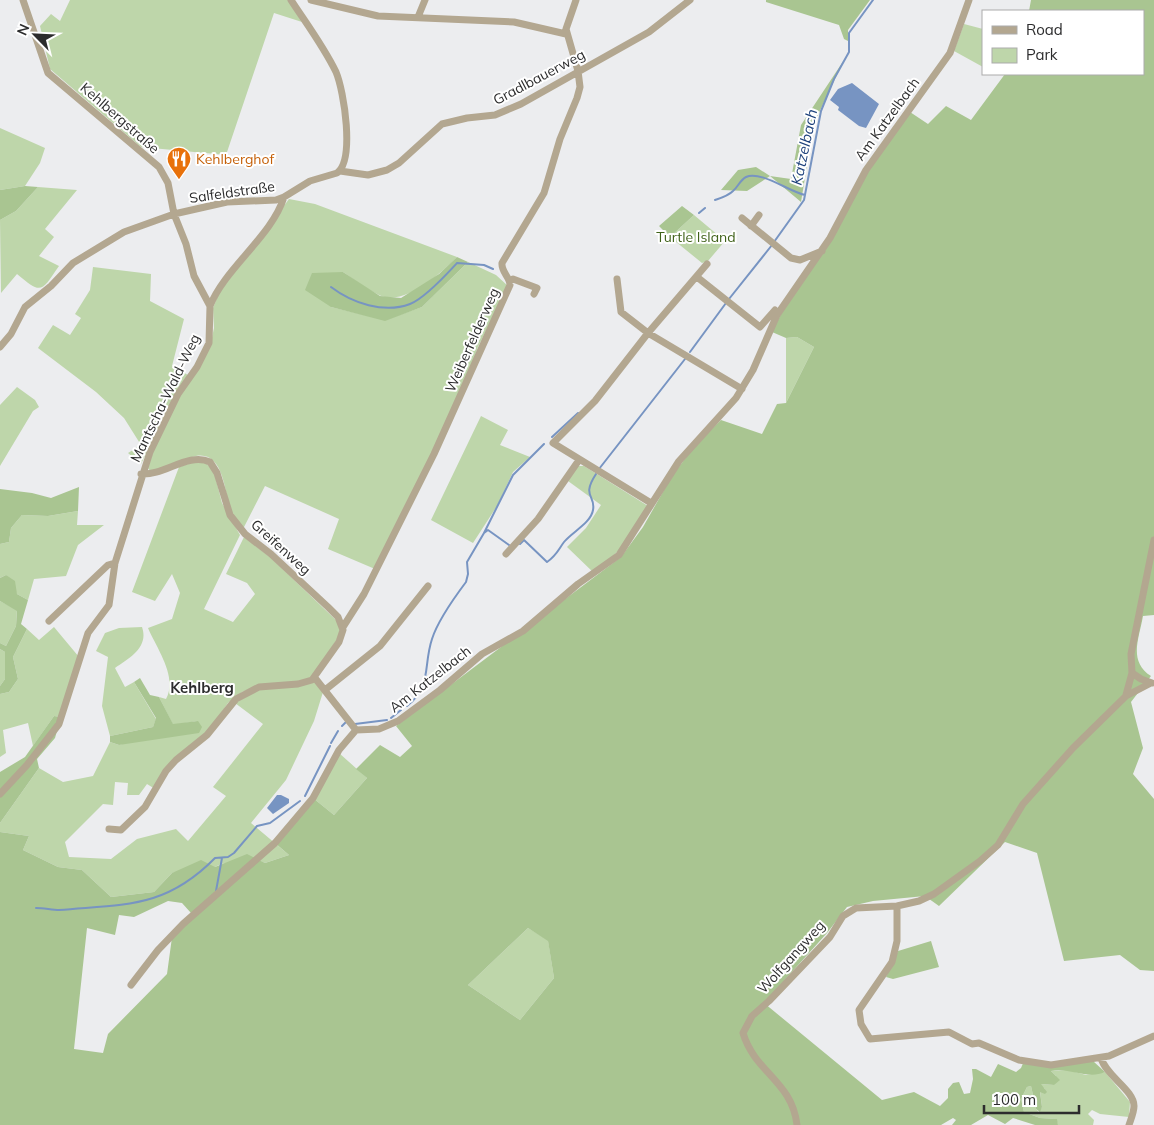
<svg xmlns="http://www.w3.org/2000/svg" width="1154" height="1125" font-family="Mulish,sans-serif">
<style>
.green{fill:#bed6aa}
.forest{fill:#a9c591;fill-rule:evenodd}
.water{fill:#7794c2}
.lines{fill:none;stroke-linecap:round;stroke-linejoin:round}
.stream{stroke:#7794c2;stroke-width:2}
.street{stroke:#b3a790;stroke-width:7}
.labels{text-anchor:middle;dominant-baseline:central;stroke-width:4;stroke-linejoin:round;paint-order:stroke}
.street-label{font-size:14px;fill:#2c2c2d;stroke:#fff}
.food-label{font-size:14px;fill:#c56008;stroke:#fff;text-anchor:start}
.park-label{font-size:14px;fill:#40621a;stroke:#fff}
.water-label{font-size:15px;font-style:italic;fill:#1d417b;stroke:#fff}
.neighbourhood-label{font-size:15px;font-weight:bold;fill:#2c2c2d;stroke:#fff}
</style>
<rect width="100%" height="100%" fill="#ecedef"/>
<path class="green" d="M70,0H288L302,22L274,13L226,155L141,147L50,69L40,26L51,14L60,21Z
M964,24L983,29V67L954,51Z
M0,128L45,148L40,163L25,186L0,190Z
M38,187L77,190L45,229L54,237L39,256L59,266C41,292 42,295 17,274L1,293L0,220L16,211Z
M289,199L315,204L457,257C440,274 404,307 379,295C366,289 355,280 343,272L331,307L385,320L422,307L468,262L496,275L508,286L478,347L464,386L375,569L328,549L339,519L265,486L243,529C240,523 235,518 232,513C224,495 225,451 196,456C183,459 168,467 156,471H150L148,468L154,449L179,397L210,347L214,328L213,308L219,293Z
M694,215L725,241L708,261L702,263L670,237Z
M93,267L151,274L150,301L184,319L172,366L188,375L174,396L141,464L128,453L141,445L124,418L96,392L38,348L53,325L70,335L81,318L75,314L90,290Z
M797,337L814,347L786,403V338Z
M17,387L35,400L39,407L33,411L0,466V405Z
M481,416L508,430L500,445L530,457L513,472L497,506L473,543L431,520Z
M197,461L205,462L214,472L222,503L240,535L204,609L233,622L255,594L247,583L226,574L244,537L271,558L337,621L341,633L312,678L298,682L259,685L242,692L228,703L210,729L174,758L155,789L147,784L139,795H127L128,783L115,782L113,805L103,804L65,842L69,857L111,859L137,839L176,829L188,841L226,796L213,787L263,724L235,703L260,689L315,681L323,692L314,721L286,780L251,823L289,855L265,863L258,860L221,864L215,867L172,873L154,892L111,897L82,870L58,867L23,850L29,836L0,832V823L39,768L63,782L93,776L110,742L119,745L198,721L173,725L159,697L166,699C178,677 157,649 148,628L172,619L180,593L172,574L155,601L132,592L179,467Z
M577,466H584L648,506L622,547L595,574L567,547L586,528L601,505L568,481Z
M78,511L77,525H104L78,545L66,576L34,579L28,600L17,594L6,575L0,578V544L9,542L11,528L22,515L48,516Z
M0,601L17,610L16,626L6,646L0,643Z
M54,627L79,657L61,717L54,716L33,746L28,723L3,730L6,753L0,757V694L9,692L18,679L13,657L27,629L39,640Z
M142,627C149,647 130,658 115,668L125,687L134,682L156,719L153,727L110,736L102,706L108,657L96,651L105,633L119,628Z
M0,649L5,652V679L0,686Z
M339,753L367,778L334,815L313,798Z
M528,928L548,940L554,978L520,1020L468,985Z
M1068,1070L1086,1075L1105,1072L1130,1102L1129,1117L1100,1114L1092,1110L1088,1114L1094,1120L1093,1125H1058L1056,1119L1040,1118L1024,1112L1021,1099L1027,1087L1031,1086L1036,1109L1039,1112L1042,1107L1040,1091L1045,1089L1040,1086L1041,1084L1054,1085L1056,1076L1051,1071Z"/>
<path class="forest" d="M766,0H870L848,30V41L844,39L839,25L766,2Z
M1031,0H1154V615L1143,616C1139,639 1128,661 1151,676L1131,702L1143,748L1133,774L1154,799V971L1140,970L1120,955L1064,961L1037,853L1005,842L939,906L925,896L873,901L847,907L827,933L764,1003L882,1100L914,1092L940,1106L948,1098V1089L953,1083L959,1082L964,1094L970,1093L973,1079L972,1069H976L991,1077L998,1064L1016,1072L1021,1068L1024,1061L1044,1064L1093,1061L1105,1072C1087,1080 1070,1067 1051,1071L1060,1080L1054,1085L1041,1084L1047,1092L1045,1094L1040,1092L1042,1107L1040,1112L1036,1109L1031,1086L1027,1087L1021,1099L1024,1112L1040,1118L1057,1119L1058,1125H1035L1013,1118L1005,1124L988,1115L971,1125H952L956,1120L953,1118L941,1125H0V832L29,836L23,850L58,867L82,870L111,897L154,892L172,873L201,860L215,867L247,854L265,863L289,855L275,843L313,798L334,815L367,778L356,769L380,745L400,757L412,746L396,726L621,557L643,527L672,476L696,444L721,420L762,434L777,404L786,403L814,347L797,337L786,338L772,332L783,310L832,239L871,164L910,112L928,124L946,106L971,120L1005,74H1143V11H1029ZM168,901L182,903L191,913L173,930L167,974L108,1034L103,1053L74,1049L87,928L115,935L119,915L134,917ZM528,928L548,941L554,978L520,1020L468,985Z
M844,60L814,123L801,202L770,176L747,191L721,190L738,170L756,167L770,176L791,179L801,125Z
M25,186L38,187L16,211L0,220V190Z
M682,206L694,215L670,237L659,226Z
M457,257L468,262L422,307L385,321L331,307L305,290L312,273L343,272L380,296L401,298L439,274Z
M79,487L78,511L48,516L22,515L11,528L9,542L0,544V489L32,493L51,498Z
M6,575L15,581L17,594L28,600L21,624L27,629L13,657L18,679L9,692L0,694V686L5,679V652L0,649V643L6,646L16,626L17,611L0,601V578Z
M140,678L150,695L159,697L173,724L198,721L202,727L199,733L119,745L110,742V736L153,727L156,718L134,682Z
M54,716L61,717L55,738L37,759L39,768L0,823V772L25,757Z
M931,941L939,967L893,979L886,977L898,951Z"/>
<path class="water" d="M852,83L879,104L866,128L859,126L838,110L839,107L830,100L838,89Z
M277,795H281L289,799V803L273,814L267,808Z"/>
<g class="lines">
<path class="stream" d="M715,200C721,198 728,196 733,191C738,187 740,180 746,177C760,170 790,192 805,195
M699,213L705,208
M774,242L804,200L821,111L834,79L849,52V33L873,0
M331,287C352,303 384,314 410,304C425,298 446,275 457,263L484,265L493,269
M729,299L772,245
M690,352L726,303
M552,437L578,413
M599,469L685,359
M484,533L513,475L544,444
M520,544L524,540L547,562C557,555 558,550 564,542C572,532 591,523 593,510C596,495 581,497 596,474
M407,706C432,687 423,666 432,639C438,620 454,598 466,582L468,574L467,562L484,533L488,530L509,545
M391,718L401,710
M355,724L387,720
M342,726L346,722
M331,743L338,731
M305,796L330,746
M216,891L222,858
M36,908C44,908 52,910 59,910C124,904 165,909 215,858L228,857L234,853L257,826L270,823L300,801"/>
<path class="street" d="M311,0L378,16L514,22L566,34
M418,17L425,0
M340,171L368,175L387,170L399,163L442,124L467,118L495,115L521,104L649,32L690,0
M742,218L791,258L800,260L822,251
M751,226L759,215
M697,277L760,327L775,310
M617,279L621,312L648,333L707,264
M510,281L513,279L537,288L534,294
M210,306C225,268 272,236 284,197
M0,347L11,334L25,307L51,286L73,263L124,232L174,214L168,183L159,167L48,73L23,0
M651,503L553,443L595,401L648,333L742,389
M506,554L538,519L579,460
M49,621L108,565L115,563
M343,627L364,594L434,454L510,285C510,277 501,272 502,263L544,193L560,139L577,98L580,87L578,71L566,29L576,0
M1132,673L1141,679L1152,683
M315,678L356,730
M325,690L380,646L428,586
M1126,695L1132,673L1131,654L1154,540
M0,794L27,765L59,724L88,633L109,605L115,563L150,452L178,394L197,367L209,343L210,306L194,276L186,244L174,214L227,202L276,200L284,197L310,181L337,173C355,160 344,91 336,72C324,47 306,23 291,0
M109,829L121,830L145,807L166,771L176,760L207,735L236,699L259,687L298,684L312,680L339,642L343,630L338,617L328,607L271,554L245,534L230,515L217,473L210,462C188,452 164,476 141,474
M897,906V941L892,962L859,1010L861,1024L870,1039L949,1032L972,1044L979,1043L1019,1060L1051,1065L1109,1056L1154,1036
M131,985L158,950L183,924L275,843L313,798L339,750L356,730L379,729L398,721L440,690L482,654L523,631L578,584L619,555L679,461L736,398L753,370L777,315L830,238L866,170L950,53L969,0
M1101,1058C1106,1076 1134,1090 1134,1106C1134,1112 1131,1119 1129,1125
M797,1125C792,1081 755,1073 743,1033L752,1016L769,1001L830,937L843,916L856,908L897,906L919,901L934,894L980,861L998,845L1023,804L1073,748L1126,696L1151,683"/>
</g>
<defs>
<symbol id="restaurant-pin" viewBox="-11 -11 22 30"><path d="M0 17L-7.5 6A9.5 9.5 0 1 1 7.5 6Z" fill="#e8710a" stroke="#fff"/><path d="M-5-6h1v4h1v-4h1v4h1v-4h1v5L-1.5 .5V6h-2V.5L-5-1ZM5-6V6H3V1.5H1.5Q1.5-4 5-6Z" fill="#fff"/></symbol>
</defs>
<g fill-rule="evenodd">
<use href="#restaurant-pin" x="165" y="145" width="28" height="38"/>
</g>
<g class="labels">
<g class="street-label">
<text transform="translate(539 77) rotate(-28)">Gradlbauerweg</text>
<text transform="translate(120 118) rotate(41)">Kehlbergstraße</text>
<text transform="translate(887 119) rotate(-54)">Am Katzelbach</text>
<text transform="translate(232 192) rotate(-8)">Salfeldstraße</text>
<text transform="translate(472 340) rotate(-66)">Weiberfelderweg</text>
<text transform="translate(165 398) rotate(-64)">Mantscha-Wald-Weg</text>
<text transform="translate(281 547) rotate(42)">Greifenweg</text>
<text transform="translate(430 679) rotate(-38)">Am Katzelbach</text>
<text transform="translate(791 957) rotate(-48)">Wolfgangweg</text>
</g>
<g class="food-label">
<text x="196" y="159">Kehlberghof</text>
</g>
<g class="park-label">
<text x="696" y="237">Turtle Island</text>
</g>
<g class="water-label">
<text transform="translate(804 147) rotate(-78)">Katzelbach</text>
</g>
<g class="neighbourhood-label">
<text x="202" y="687">Kehlberg</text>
</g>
</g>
<rect x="982" y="10" width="162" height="65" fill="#ffffff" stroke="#ababab"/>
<rect x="992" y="26" width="25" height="8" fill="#b3a790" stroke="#ababab"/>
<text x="1026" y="35" font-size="15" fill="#2c2c2d">Road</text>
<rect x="992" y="48" width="25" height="15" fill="#bed6aa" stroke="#ababab"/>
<text x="1026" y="60" font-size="15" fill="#2c2c2d">Park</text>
<g transform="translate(35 35) rotate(294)" stroke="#ffffff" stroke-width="4" paint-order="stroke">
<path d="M0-4L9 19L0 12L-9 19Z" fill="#2c2c2d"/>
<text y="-8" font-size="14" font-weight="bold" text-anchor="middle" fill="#2c2c2d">N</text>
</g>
<path d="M984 1105v8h95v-8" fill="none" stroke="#2c2c2d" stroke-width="2.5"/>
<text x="992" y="1105" font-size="15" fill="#2c2c2d" stroke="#ffffff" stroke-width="4" paint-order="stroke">100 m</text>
</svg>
